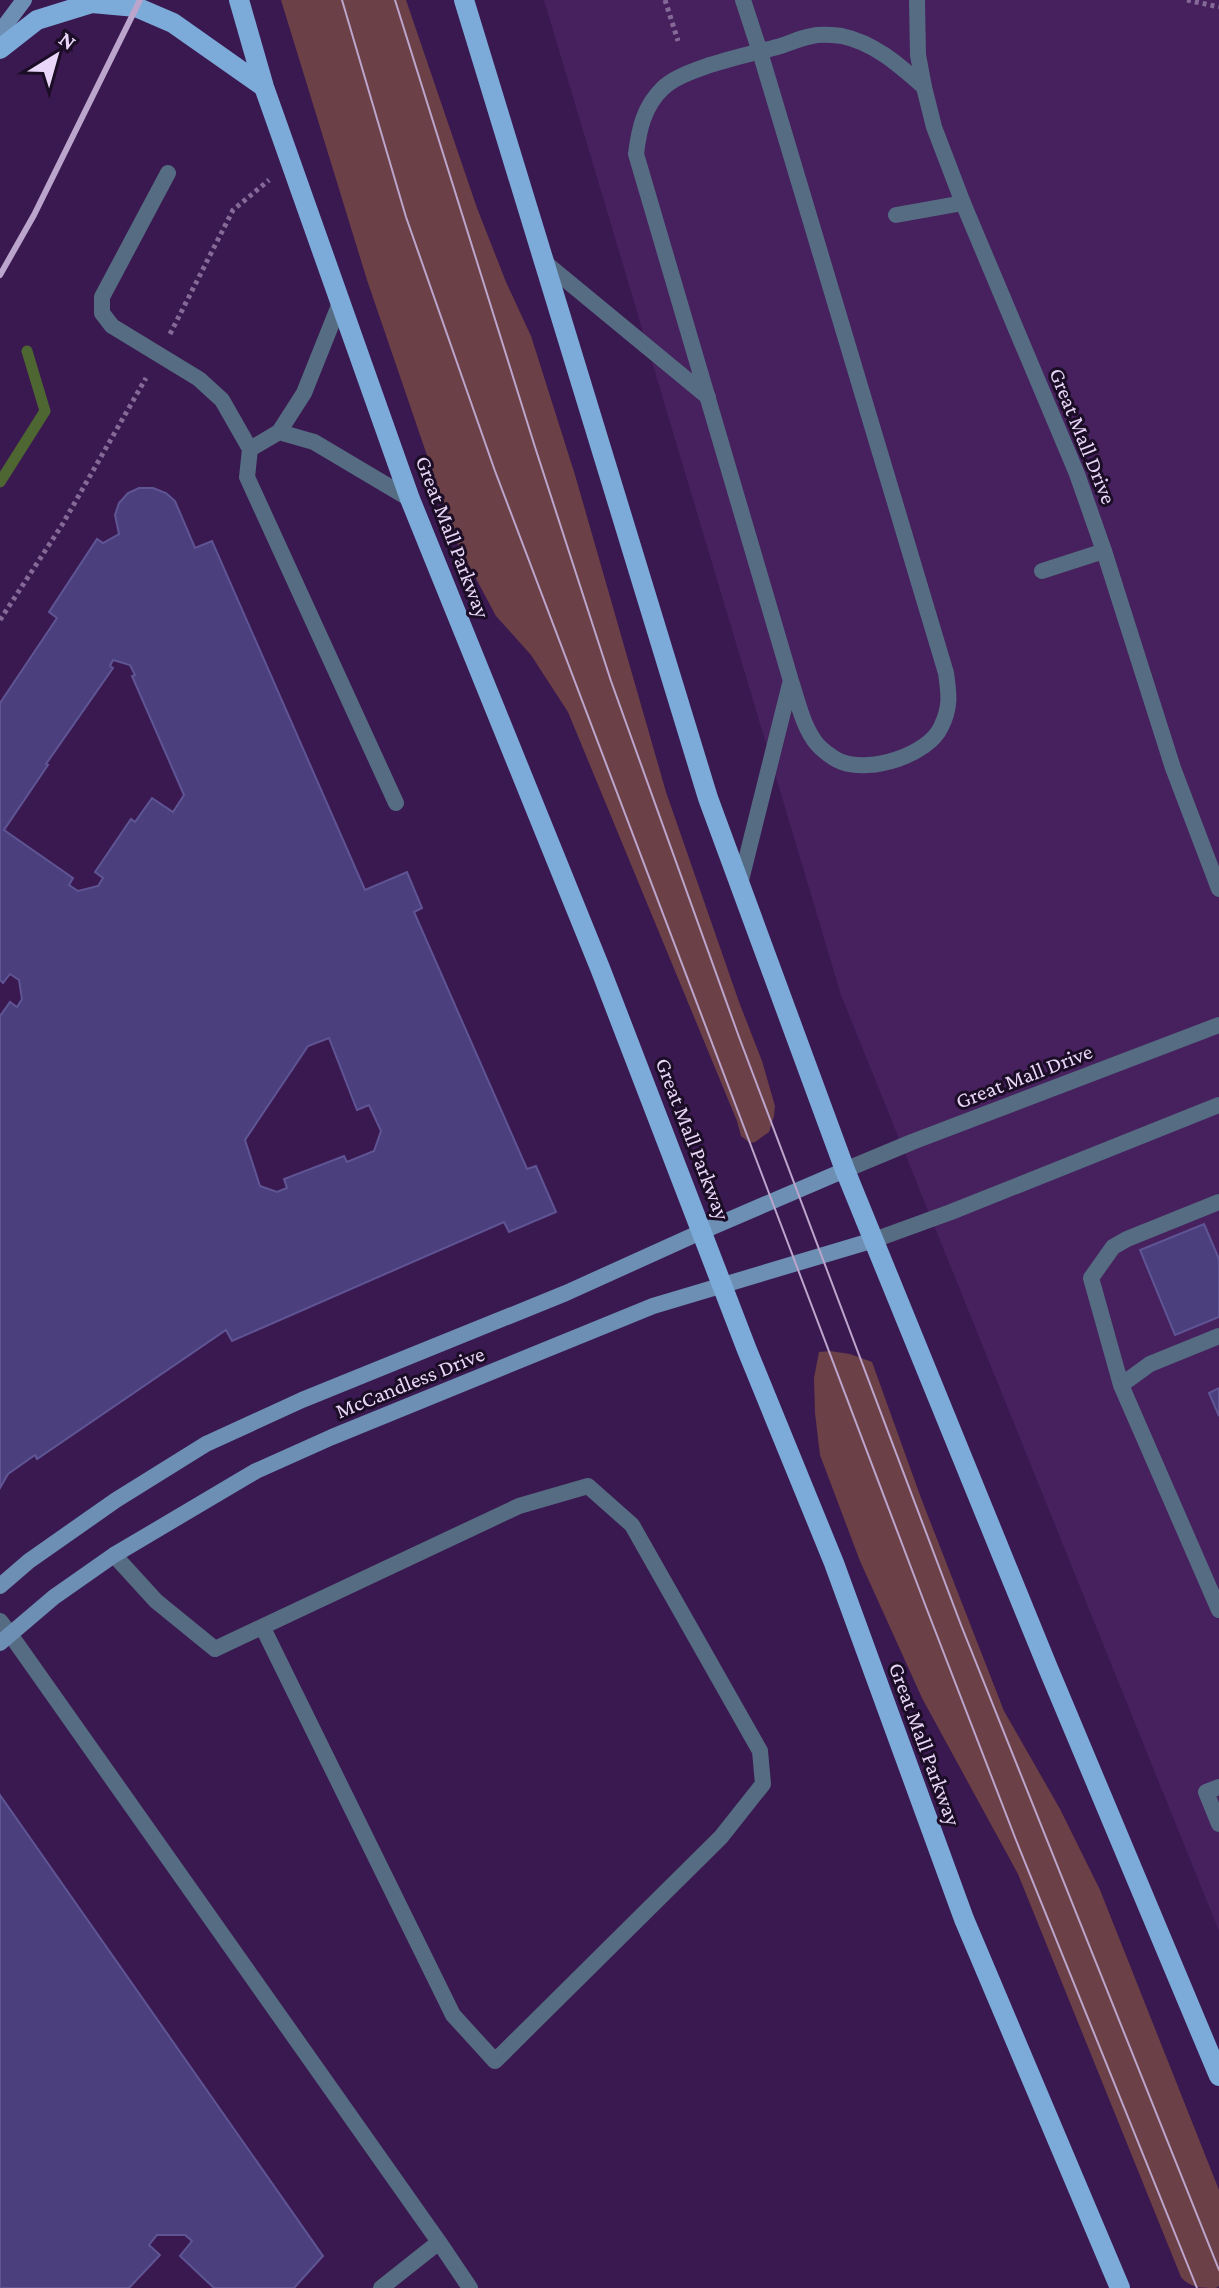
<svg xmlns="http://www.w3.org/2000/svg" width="1219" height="2288" font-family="'Crimson Pro',serif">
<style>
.built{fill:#46215e}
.green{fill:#6c4047}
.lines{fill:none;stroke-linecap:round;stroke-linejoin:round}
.stream{stroke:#4e6631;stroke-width:11}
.building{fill:#4b407d;stroke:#5f5594;stroke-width:2;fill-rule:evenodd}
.path{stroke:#856a98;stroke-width:5;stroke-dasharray:4 4;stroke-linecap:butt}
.lane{stroke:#556c82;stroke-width:16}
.street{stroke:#556c82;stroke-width:16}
.secondary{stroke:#6c8fb3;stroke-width:16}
.primary{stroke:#7cabd9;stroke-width:20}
.tram{stroke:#bca5cc;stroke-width:2}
.rail{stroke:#bca5cc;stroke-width:6}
.labels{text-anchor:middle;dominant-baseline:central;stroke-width:6;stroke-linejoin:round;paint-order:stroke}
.street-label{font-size:22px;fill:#e9d6f8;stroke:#1b0d25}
</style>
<rect width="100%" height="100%" fill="#3a1950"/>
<path class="built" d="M544,0H1219V1931L841,995Z"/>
<path class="green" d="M281,0H406L477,208L506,282L531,336L575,475L666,792L739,1002L762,1061L775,1106L774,1116L769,1132L755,1142L750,1143L741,1136L737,1121L568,712L531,655L496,616L457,543L367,280Z
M830,1351L850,1354L872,1362L921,1498L1004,1711L1060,1809L1100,1890L1219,2190V2286L1216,2288C1201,2288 1190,2288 1181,2277L1018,1874L922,1698L860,1561L820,1455L815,1413L814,1378L819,1352Z"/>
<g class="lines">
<path class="stream" d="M0,482L45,411L27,351"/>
</g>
<path class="building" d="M139,488H153L166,493L175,501L195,548L212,541L365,890L407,872L422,908L414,912L527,1169L536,1166L556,1212L509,1232L504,1222L232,1341L226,1330L37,1459L35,1455L8,1474L0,1488V1016L10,1002L17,1007L22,999L19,980L10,974L3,983L0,980V703L57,618L49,612L97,539L103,543L119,534L115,515L119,503L128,493ZM113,660L130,665L135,675L132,676L184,795L173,812L152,798L135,822L131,819L95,872L103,878L98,886L78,891L69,885L73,878L4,830L48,765L46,764L113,668L110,666ZM329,1038L357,1110L369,1105L381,1131L374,1151L347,1162L344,1156L284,1179L287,1188L277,1192L260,1186L245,1140L308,1046Z
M1204,1224L1219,1259V1317L1175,1335L1140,1250Z
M1219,1388V1416L1209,1393Z
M0,1795L323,2256L294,2288H214L180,2256L192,2241L185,2235H157L149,2245L160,2255L129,2288H0Z"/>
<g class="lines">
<path class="path" d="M665,0L678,41
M1187,0L1219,7
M170,334L233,210L269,180
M0,620L62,525L146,378"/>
<path class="lane" d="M743,0L760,52L946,673C949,694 951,707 941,727C928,755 871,773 842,762C835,760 822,750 817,744C803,727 798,702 791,681L636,154C639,129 644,106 663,88C683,68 748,55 777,47C788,44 800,38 812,36C820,34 833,35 842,36C875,43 900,66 924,87
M168,173L102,297V313L112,326L199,379L222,400L250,449L279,432
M896,215L963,203
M543,261L708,397
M340,303L304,393L279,432L314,442L410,499
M250,449L247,477L396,803
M1042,571L1104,551
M740,884L790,684
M845,1170L912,1142L1219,1025
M874,1240L951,1212L1219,1105
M1219,1336L1150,1364L1121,1385L1219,1610
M1121,1385L1091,1278L1113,1247L1127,1239L1219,1202
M114,1555L156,1601L215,1649L519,1506L588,1486L632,1525L760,1751L763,1784L721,1837L495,2061L453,2015L263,1628
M0,1621L10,1634
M1219,1787L1206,1792L1219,1824"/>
<path class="street" d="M917,0L918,55L924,87L934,127L963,203L1077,474L1104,551L1173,768L1219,889
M10,1634L439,2242
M381,2288L439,2242L470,2288"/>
<path class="secondary" d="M0,32L24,0
M0,1586L29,1561L116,1500L206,1444L302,1400L566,1293L703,1231L845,1170
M0,1643L54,1597L114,1555L256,1471L332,1437L653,1306L874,1240"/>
<path class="primary" d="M239,0L264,87L410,499L600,968L747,1350L834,1563L964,1919L1120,2288
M464,0L708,798L845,1170L1048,1668L1219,2076
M0,49L37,20L92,3L136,7L173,23L264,87"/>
<path class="tram" d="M342,0L406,217L495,471L926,1607L1016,1840L1197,2288
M395,0L535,447L611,681L739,1037L961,1625L1219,2270"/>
<path class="rail" d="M0,275L34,215L140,0"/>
</g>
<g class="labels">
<g class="street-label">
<text transform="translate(1083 436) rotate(68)">Great Mall Drive</text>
<text transform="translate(453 537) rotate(69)">Great Mall Parkway</text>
<text transform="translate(1024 1076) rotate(-21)">Great Mall Drive</text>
<text transform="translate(693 1139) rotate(69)">Great Mall Parkway</text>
<text transform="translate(410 1382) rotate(-22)">McCandless Drive</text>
<text transform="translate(925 1744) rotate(70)">Great Mall Parkway</text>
</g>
</g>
<g transform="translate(56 56) rotate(37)" stroke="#1b0d25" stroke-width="6" paint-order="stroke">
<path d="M0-6L14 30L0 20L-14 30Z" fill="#e9d6f8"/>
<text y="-12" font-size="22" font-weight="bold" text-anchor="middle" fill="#e9d6f8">N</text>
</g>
</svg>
